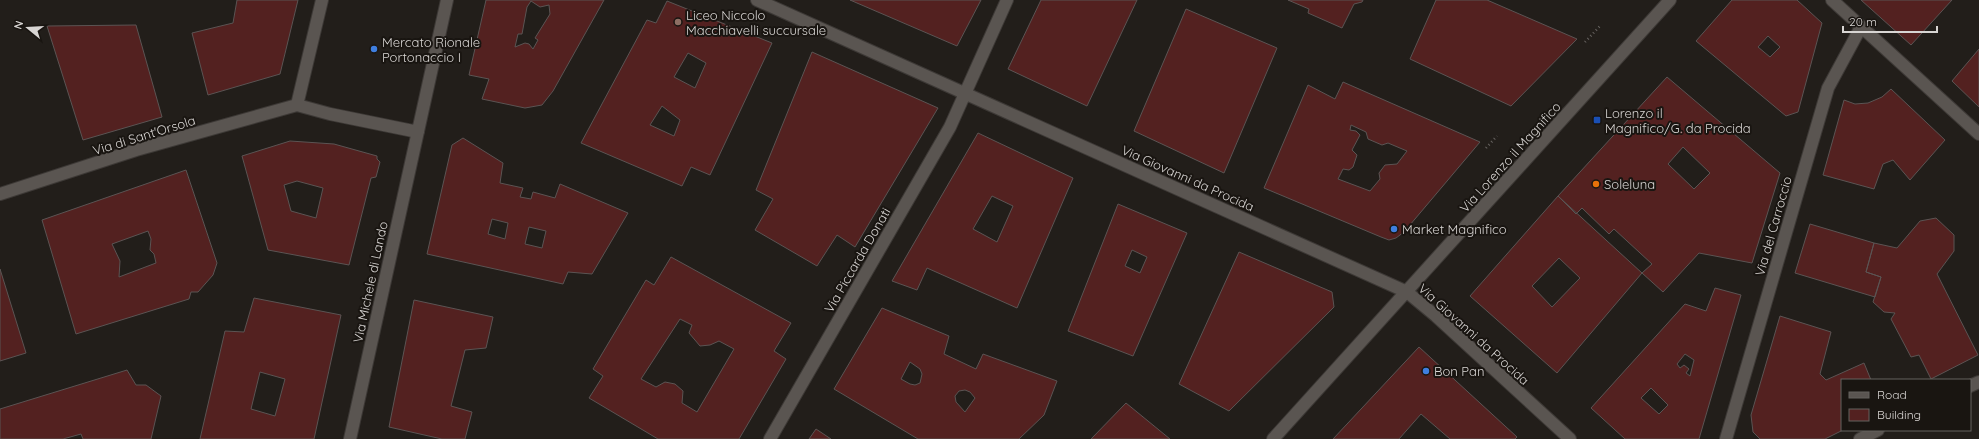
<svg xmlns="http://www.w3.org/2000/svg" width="1979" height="439" font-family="Quicksand,sans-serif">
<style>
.building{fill:#532120;stroke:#5b5453;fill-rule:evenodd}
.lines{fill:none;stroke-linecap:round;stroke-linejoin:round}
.minor-casing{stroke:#3d3936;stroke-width:14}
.path{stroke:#676360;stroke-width:2.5;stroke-dasharray:1 3;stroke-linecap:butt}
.minor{stroke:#5a5551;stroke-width:12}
.education-dot{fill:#8d6e63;stroke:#191511;stroke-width:1.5}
.shop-dot{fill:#3f7fe0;stroke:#191511;stroke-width:1.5}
.transit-dot{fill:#1a4fb4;stroke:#191511;stroke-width:1.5}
.food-dot{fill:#e8710a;stroke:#191511;stroke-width:1.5}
.labels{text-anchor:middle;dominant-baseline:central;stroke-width:4;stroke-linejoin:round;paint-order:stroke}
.poi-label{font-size:13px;fill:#d8d5d3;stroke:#191511;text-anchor:start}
.street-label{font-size:13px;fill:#d8d5d3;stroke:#191511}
</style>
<rect width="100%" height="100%" fill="#221e1a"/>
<path class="building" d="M237,0H298L280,74L208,95L192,33L233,23Z
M486,0H604L553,91L542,105L525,108L482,99L489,79L469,75ZM531,1L540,7L549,5L550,14L535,38L538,40L533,49L529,44L525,43L515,47L518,34H522L527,7Z
M850,0H981L957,46Z
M1041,0H1137L1087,106L1008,69Z
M1288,0H1363L1362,2L1354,4L1342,28L1308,13L1309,9Z
M1436,0H1487L1577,39L1511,106L1410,59Z
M1732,0H1797L1822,23L1798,112L1786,116L1696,41ZM1768,36L1780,47L1770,57L1758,47Z
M1861,0H1952L1911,45Z
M667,1L772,43L710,175L691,167L682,186L581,143L647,20L656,23ZM688,53L706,63L695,88L674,77ZM662,106L680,120L674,136L650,125Z
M1186,9L1277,48L1224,173L1134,131Z
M136,25L162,117L83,140L47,26Z
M1979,49V107L1952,81Z
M812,52L938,108L855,247L837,235L817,266L755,230L773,199L756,190Z
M1667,77L1780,173L1752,263L1699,253L1663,292L1642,273L1652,264L1614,229L1609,234L1582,208L1576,214L1558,196ZM1683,147L1710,173L1694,189L1668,164Z
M1343,82L1480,142L1404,232L1396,238L1389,240L1381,237L1264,188L1308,85L1335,99ZM1351,125L1366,132L1368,139L1382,145L1388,143L1407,151L1397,164L1385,165L1379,173L1380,179L1370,191L1338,179L1343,169L1349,170L1353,167L1357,155L1352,150L1360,135L1356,131L1350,130Z
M1891,89L1945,140L1910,180L1893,160L1883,164L1874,189L1823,175L1844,100L1855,104L1868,103L1882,97Z
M978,133L1073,178L1017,308L927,268L917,290L892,281ZM992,196L1013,206L997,242L973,229Z
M463,138L503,163L500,183L523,188L520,197L531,199L533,192L555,198L560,184L628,213L592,274L568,272L563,284L427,254L452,145ZM492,219L508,223L505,239L488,234ZM529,227L546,231L542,248L525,244Z
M290,141L334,144L377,156V159L380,162L376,177L371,178L349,265L268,250L242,156ZM297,181L323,188L316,218L291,211L284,185Z
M186,170L217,263L213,275L198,292H191L189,299L76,334L42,220ZM148,231L151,239L150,250L154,254L156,263L119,277L120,261L112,244Z
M1558,196L1642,273L1557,373L1470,296ZM1559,258L1580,278L1552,307L1532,286Z
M1118,204L1187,233L1133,356L1068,331ZM1132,250L1147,257L1140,273L1125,266Z
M1936,218L1954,235V251L1937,274L1978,355L1931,379L1919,355L1911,357L1891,319L1895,313L1884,312L1873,302L1881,277L1866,272L1874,243L1897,248L1920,221Z
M1810,224L1874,243L1866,272L1881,277L1875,297L1795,273Z
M1239,252L1332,292L1334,307L1229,411L1179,384Z
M671,257L791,323L774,351L786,359L739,439H658L589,398L603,376L593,369L646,280L654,285ZM680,319L692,325L689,333L700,346L710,345L719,341L734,349L697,412L682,403L683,391L675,384L665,382L656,387L641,379Z
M0,269L26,353L0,361Z
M1715,288L1741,295L1699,439H1625L1591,408L1685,304L1706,311ZM1685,354L1694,360L1690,376L1686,373L1689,369L1684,365L1680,368L1677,364ZM1651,388L1668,405L1659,414L1641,398Z
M254,298L341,315L314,439H200L225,331L244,332ZM260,372L285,379L275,416L251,409Z
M414,300L493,317L486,348L465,350L451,406L472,412L465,439H442L389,427Z
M882,308L949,336L944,354L976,369L983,354L1057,381L1044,415L1019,439H918L834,389ZM910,362L920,369L922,374L920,383L915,385L910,384L901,379ZM965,390L970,392L975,398L965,412L956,402L955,396L959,391Z
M1780,316L1831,332L1820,374L1826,380L1864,363L1871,380H1842L1843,430L1825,439H1760L1753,432L1751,415Z
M1419,347L1517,437L1515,439H1450L1421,414L1399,439H1333Z
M127,370L136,385H146L161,396L151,439H83L81,434L63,439H0V409Z
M1126,403L1170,439H1091Z
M816,429L831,439H809Z"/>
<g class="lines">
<defs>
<path id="minor" d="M757,0L1407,292L1436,316L1570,439
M1832,0L1979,134
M297,105L330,114L418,132
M297,105L322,0
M0,194L136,150L297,105
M1970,386L1979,382
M350,439L447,0
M770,439L950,127L1007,0
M1273,439L1670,0
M1726,439L1828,88L1861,27
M1860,439L1878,430"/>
</defs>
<use href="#minor" class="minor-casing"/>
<path class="path" d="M1585,42L1601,25
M1486,148L1497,136"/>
<use href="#minor" class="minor"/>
</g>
<circle class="education-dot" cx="678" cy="22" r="4"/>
<g class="shop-dot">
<circle cx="374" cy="49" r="4"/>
<circle cx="1394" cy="229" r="4"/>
<circle cx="1426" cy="371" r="4"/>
</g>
<rect class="transit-dot" x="1593" y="116" width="8" height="8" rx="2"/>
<circle class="food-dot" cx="1596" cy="184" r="4"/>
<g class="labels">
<g class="poi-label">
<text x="686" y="15">Liceo Niccolo<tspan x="686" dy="15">Macchiavelli succursale</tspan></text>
<text x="382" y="42">Mercato Rionale<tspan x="382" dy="15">Portonaccio I</tspan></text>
<text x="1605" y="113">Lorenzo il<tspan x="1605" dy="15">Magnifico/G. da Procida</tspan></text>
<text x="1604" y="184">Soleluna</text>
<text x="1402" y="229">Market Magnifico</text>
<text x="1434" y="371">Bon Pan</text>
</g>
<g class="street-label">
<text transform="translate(144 135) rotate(-17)">Via di Sant'Orsola</text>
<text transform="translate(1510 157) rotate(-48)">Via Lorenzo il Magnifico</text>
<text transform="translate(1188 178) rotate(24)">Via Giovanni da Procida</text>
<text transform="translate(1773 226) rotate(-74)">Via del Carroccio</text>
<text transform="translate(857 260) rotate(-60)">Via Piccarda Donati</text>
<text transform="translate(370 282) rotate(-78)">Via Michele di Lando</text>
<text transform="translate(1474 334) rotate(42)">Via Giovanni da Procida</text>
</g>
</g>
<rect x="1841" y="379" width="130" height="52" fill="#191511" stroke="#65625f"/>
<rect x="1849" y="392" width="20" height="6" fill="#5a5551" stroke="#65625f"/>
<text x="1877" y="399" font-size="12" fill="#d8d5d3">Road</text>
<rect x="1849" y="409" width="20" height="12" fill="#532120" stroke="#65625f"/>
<text x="1877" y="419" font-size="12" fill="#d8d5d3">Building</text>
<g transform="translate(28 28) rotate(288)" stroke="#191511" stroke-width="3" paint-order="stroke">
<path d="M0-3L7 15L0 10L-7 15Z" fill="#d8d5d3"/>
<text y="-6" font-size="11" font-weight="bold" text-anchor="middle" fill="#d8d5d3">N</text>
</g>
<path d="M1843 26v6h94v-6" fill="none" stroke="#d8d5d3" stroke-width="2"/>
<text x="1849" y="26" font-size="12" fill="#d8d5d3" stroke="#191511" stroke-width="3" paint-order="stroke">20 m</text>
</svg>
